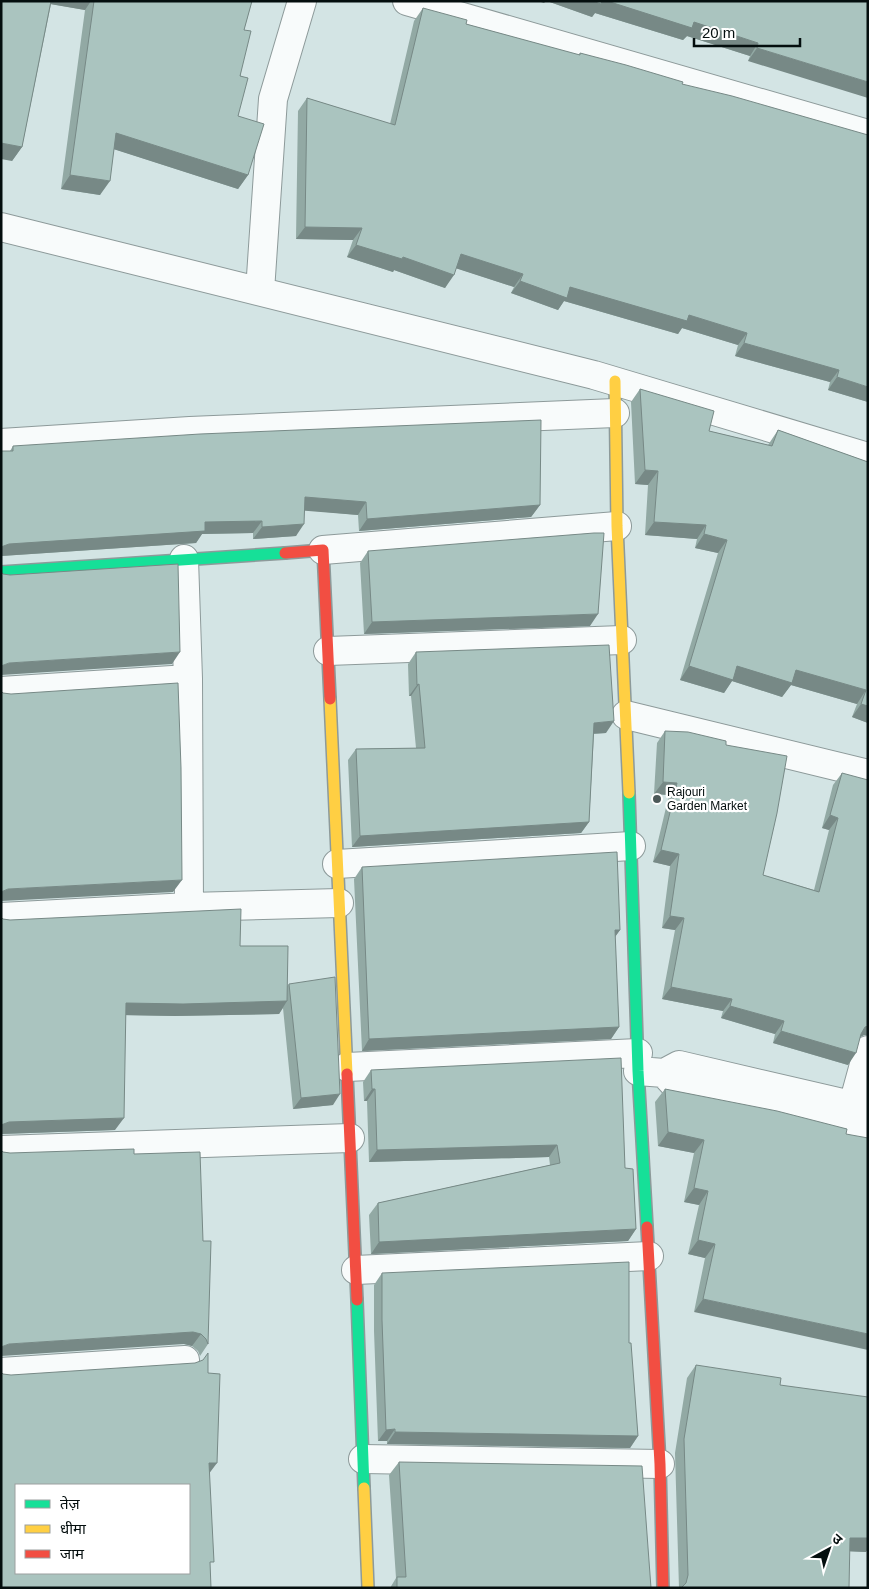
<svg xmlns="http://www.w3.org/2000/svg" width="869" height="1589" font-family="Arial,'Noto Sans Devanagari',sans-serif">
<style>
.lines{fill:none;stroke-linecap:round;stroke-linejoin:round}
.street-casing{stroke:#8d9a9a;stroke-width:30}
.fast-casing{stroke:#8d9a9a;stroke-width:14}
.slow-casing{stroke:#8d9a9a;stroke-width:14}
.jam-casing{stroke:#8d9a9a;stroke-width:14}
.street{stroke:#f8fbfb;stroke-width:28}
.fast{stroke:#16e098;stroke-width:11}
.slow{stroke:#ffcf43;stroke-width:11}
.jam{stroke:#f24e42;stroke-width:11}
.wall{fill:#92a9a4}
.shaded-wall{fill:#778986}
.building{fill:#aac4bf;stroke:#778986;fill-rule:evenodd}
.poi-dot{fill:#4c5959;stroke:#fff;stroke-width:2}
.labels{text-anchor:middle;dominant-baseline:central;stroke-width:4.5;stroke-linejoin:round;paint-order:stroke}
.poi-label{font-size:12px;fill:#040e0e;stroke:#fff;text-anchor:start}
</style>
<rect width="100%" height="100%" fill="#d3e4e4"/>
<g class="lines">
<defs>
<path id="street" d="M407,1L868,134
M1,227L594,375L868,457
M260,291L273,99L302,1
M1,443L190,431L615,413
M323,550L617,526
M184,559L188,679L189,907
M328,651L622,640
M1,691L188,679
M626,715L868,774
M337,864L631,846
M1,917L189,907L339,903
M347,1067L638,1053
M638,1071L664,1073L679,1065L868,1109
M664,1073L675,1085L868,1134
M848,1123L868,1050
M1,1150L350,1138
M356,1270L649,1256
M1,1372L185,1360
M363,1459L660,1464"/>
<path id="fast" d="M1,572L285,553
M629,793L638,1071L647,1227
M357,1300L364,1488"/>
<path id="slow" d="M615,381L617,526L629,793
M330,699L347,1074
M364,1488L368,1588"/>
<path id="jam" d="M285,553L323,550L330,699
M347,1074L357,1300
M647,1227L660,1464L663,1588"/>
</defs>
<use href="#street" class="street-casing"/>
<use href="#fast" class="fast-casing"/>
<use href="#slow" class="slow-casing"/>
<use href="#jam" class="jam-casing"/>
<use href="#street" class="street"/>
<use href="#fast" class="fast"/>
<use href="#slow" class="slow"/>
<use href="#jam" class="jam"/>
</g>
<path class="wall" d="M1,1H252L244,30L238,116L248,175L238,189L114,149L100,195L61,189L85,10L51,4L22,147L12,161Z
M547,1H868L748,61L750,56L687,36L683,40L595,13L592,17Z
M423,8L466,24L579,55L580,53L682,84L868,402L828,390L830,382L735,356L738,345L682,328L678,334L564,301L558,310L511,293L514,287L456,268L445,288L394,270L393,272L347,257L353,240L296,239L298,111L307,98L390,124L414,21Z
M640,389L709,431L768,445L778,430L868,462V723L852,717L857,704L791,685L782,697L732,681L724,693L680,680L718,553L695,548L697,539L645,535L648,485L635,484L631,402Z
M13,446L540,505L531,517L359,531L358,515L305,510L296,536L253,539V533L202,534L196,543L1,556V451H10Z
M368,551L590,626L364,634L360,563Z
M416,652L606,733L594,734L589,822L581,833L352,847L348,760L356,749L416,748L411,696H409L408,664Z
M665,731L726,745L763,875L814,890L829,830L822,828L833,785L842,773L864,1035L860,1037L848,1065L773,1043L775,1034L721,1018L723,1011L662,999L675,930L662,928L670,866L653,862L669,795L654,794L657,743Z
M362,867L620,930L615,937L619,1027L611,1039L362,1051L354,879Z
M1,917L3,919L10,920L240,946L287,986L289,984L333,1105L293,1109L283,1008L279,1014L175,1016L126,1015L115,1130L1,1134Z
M371,1070L625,1168L636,1229L628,1241L371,1254L369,1215L378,1203L550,1165L549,1157L369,1162L367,1101H364L363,1082Z
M665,1089L847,1129L694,1312L705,1258L688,1254L699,1205L684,1202L694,1153L658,1146L655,1102Z
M3,1152L10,1153L134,1154L208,1344L200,1356L198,1351L192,1346L184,1344Z
M382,1273L629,1343L638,1436L630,1448L387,1444V1441H378L374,1331V1285Z
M696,1365L780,1385L866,1552L849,1551V1588H679L675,1453L687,1378Z
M399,1462L651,1588H390L396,1578L389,1475Z"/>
<path class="shaded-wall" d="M45,1H91L85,10L44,3Z
M538,1H546L544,3Z
M547,1H607L694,22L758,43L750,56L687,36L683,40L595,13L592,17Z
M757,48L868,82V98L748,61Z
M116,133L248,175L238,189L107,147Z
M1,143L22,147L12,161L1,159Z
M70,175L110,181L100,195L61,189Z
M305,227L362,228L353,240L296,239Z
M356,245L403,257L454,275L445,288L394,270L393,272L347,257Z
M461,254L523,274L514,287L452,267Z
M520,281L570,287L689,315L747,333L738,345L682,328L678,334L564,301L558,310L511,293Z
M744,343L839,370L830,382L735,356Z
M837,377L868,387V402L828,390Z
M645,470L658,471L648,485L635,484Z
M305,497L366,502L358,515L296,510Z
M540,505L531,517L359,531L367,519Z
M262,521L253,533L202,534L196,543L1,556V547L9,544L205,522Z
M654,522L706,525L697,539L645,535Z
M304,524L296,536L253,539L262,527Z
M704,534L727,540L718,553L695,548Z
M598,614L590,626L364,634L372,622Z
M180,652L172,664L1,675V666L9,663Z
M689,666H737L796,670L866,690L857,704L791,685L782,697L732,681L724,693L680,680Z
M419,684L411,696H409L417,685Z
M861,704L868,706V723L852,717Z
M614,721L606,733L586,734L594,723Z
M663,782L677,783L669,795L654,794Z
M830,815L838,818L829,830L822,828Z
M589,822L581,833L352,847L360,836Z
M661,850L679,854L670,866L653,862Z
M182,880L173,892L1,901V892L8,889Z
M670,916L684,918L675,930L662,928Z
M615,930H620L612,941Z
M671,987L732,999L723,1011L662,999Z
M287,1001L279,1014L175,1016L118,1015L126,1003Z
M730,1006L784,1021L775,1034L721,1018Z
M868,1026V1035H864L857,1039L865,1027Z
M619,1027L611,1039L362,1051L369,1039Z
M781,1031L856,1053L848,1065L773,1043Z
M372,1089H375L367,1101H364Z
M340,1094L333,1105L293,1109L301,1098Z
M124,1118L115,1130L1,1134V1125L9,1122Z
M668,1132L704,1140L694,1153L658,1146Z
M557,1145L549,1157L369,1162L377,1150Z
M694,1188L708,1191L699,1205L684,1202Z
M636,1229L628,1241L371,1254L379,1242Z
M698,1240L715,1244L705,1258L688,1254Z
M703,1299L868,1334V1350L694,1312Z
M193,1332L201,1334L192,1346L184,1344L1,1356V1347L9,1344Z
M395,1429L387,1441H378L386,1430Z
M395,1432L638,1436L630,1448L387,1444Z
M209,1463H217L208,1475Z
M850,1538H868V1549L866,1552L840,1551Z"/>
<path class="building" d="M1,1H51L22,147L1,143Z
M94,1H252L244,30L251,31L240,76L248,78L238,116L264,124L248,175L116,133L110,181L70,175Z
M592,1H602L601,4Z
M607,1H868V82L757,48L758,43L694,22L692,28Z
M423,8L467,20L466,24L580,55V53L626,65L683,82L682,84L732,96L868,135V387L837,377L839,370L744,343L747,333L689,315L687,321L570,287L567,298L520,281L523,274L461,254L454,275L403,257L402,259L356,245L362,228L305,227L307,98L395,125Z
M640,389L714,411L709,431L772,446L778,430L868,462V706L861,704L866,690L796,670L792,683L737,666L733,680L689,666L727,540L704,534L706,525L654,522L658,471L645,470Z
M541,420L540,505L367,519L366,502L305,497L304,524L262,527V521L205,522V531L9,544L1,547V451H13V446L200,434Z
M594,533H604L598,614L372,622L368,551Z
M178,564L180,652L9,663L1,666V572L3,574L10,575Z
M609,645L614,721L594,723L589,822L360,836L356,749L425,748L419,684L417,685L416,652Z
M178,683L181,768L182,880L8,889L1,892V691L3,693L11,694Z
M665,731L688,732L726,741V745L787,756L777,813L763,875L819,892L838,818L830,815L842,773L868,780V1026L865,1027L861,1034L856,1053L781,1031L784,1021L730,1006L732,999L671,987L684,918L670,916L679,854L661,850L677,783L663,782Z
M617,852L620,930H615L619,1027L369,1039L362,867Z
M241,909L240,946H288L287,1001L183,1004L126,1003L124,1118L9,1122L1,1125V917L3,919L10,920Z
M335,977L340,1094L301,1098L289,984Z
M621,1058L625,1168L633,1169L636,1229L379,1242L378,1203L560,1163L557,1145L377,1150L375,1089H372L371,1070Z
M665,1089L777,1111L847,1129L846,1134L868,1138V1334L703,1299L715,1244L698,1240L708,1191L694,1188L704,1140L668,1132Z
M134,1149V1154L200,1152L203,1241H211L208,1344L206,1339L201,1334L193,1332L9,1344L1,1347V1150L3,1152L10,1153Z
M629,1262V1343H631L638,1436L395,1432V1429L386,1430L382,1320V1273Z
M208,1353V1373L220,1374L217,1463H209L214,1562H210L211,1588H1V1372L3,1374L11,1375L195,1363L203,1360ZM16,1485H189V1573H16Z
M696,1365L781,1378L780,1385L868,1397V1538H850L849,1588H681L686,1583L688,1575L684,1439Z
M399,1462L642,1466L651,1588H397V1577H406Z"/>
<circle class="poi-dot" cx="657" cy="799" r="5"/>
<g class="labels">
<g class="poi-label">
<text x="667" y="792">Rajouri<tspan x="667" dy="14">Garden Market</tspan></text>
</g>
</g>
<rect width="869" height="1589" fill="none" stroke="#040e0e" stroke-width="5"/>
<rect x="15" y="1484" width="175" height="90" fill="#ffffff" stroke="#9b9f9f"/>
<rect x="25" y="1500" width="25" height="8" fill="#16e098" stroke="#9b9f9f"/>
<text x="60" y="1509" font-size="15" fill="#040e0e">तेज़</text>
<rect x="25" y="1525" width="25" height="8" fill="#ffcf43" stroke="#9b9f9f"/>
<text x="60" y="1534" font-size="15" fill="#040e0e">धीमा</text>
<rect x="25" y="1550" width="25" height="8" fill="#f24e42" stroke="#9b9f9f"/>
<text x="60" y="1559" font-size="15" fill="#040e0e">जाम</text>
<g transform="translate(829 1549) rotate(40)" stroke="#ffffff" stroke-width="4" paint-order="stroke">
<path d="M0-4L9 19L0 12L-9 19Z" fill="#040e0e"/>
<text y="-8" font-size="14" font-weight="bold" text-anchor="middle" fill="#040e0e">उ</text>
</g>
<path d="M694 38v8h106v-8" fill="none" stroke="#040e0e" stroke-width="2.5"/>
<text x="702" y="38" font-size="15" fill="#040e0e" stroke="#ffffff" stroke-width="4" paint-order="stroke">20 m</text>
</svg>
